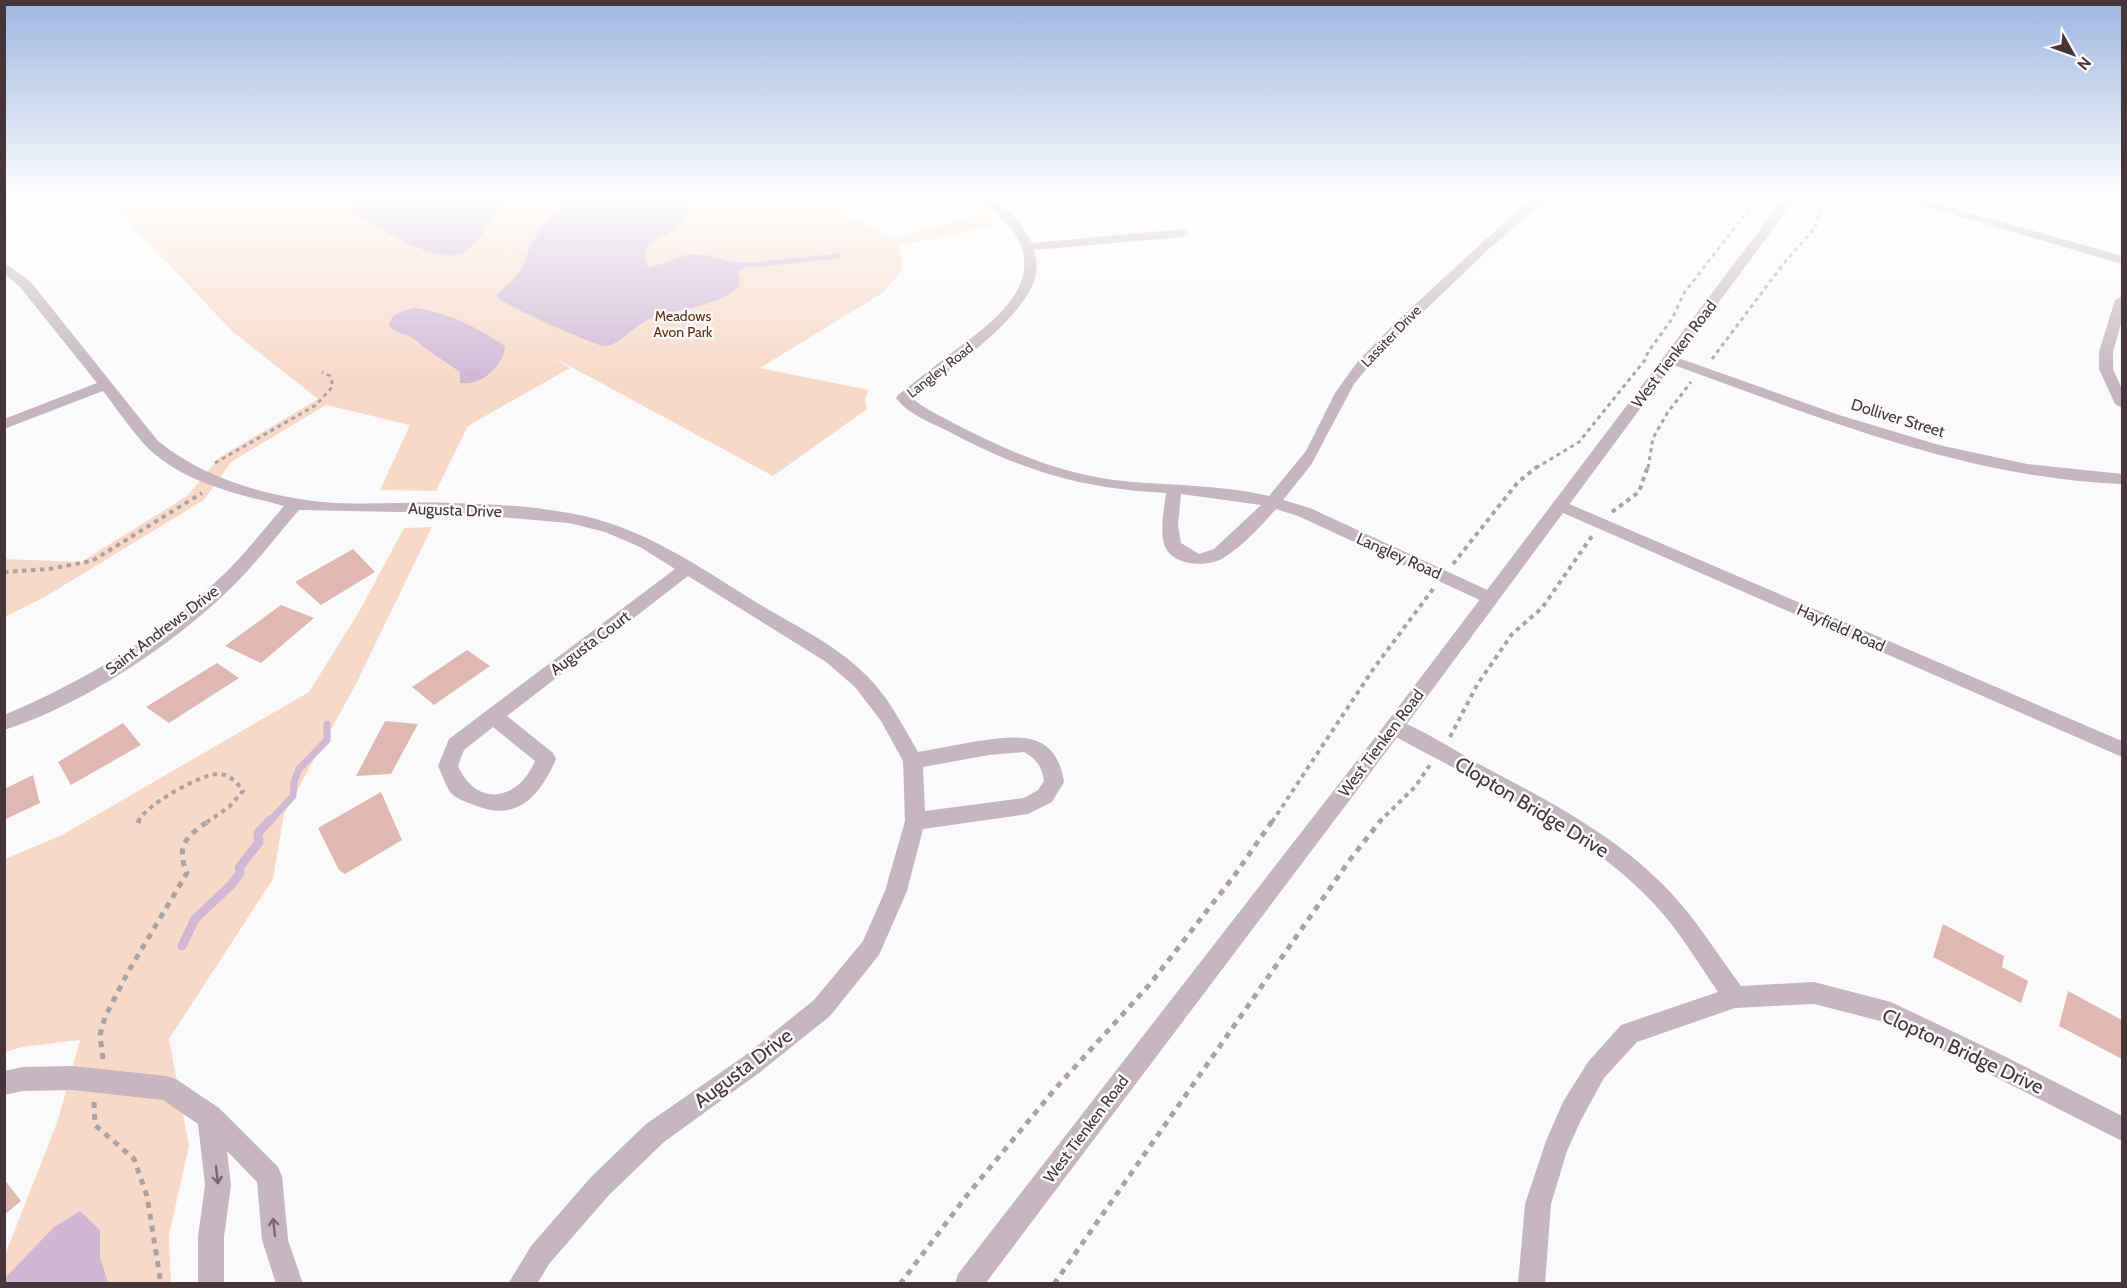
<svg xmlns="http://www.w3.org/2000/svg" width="2127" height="1288" font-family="Cabin,sans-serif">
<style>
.green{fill:#f8d9c8}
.water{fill:#d0b8d5}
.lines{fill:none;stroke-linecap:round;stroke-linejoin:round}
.stream-far2{stroke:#d0b8d5;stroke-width:5}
.stream-far1{stroke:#d0b8d5;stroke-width:7}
.stream{stroke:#d0b8d5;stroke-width:9}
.building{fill:#dfb8b2}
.path-far2{stroke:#aaa3a5;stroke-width:3;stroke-dasharray:4 4;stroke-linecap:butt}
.path-far1{stroke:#aaa3a5;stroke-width:4;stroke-dasharray:4.5 4.5;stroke-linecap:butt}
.path{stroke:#aaa3a5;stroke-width:5;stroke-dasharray:6 6;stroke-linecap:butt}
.minor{fill:#c6b6bf;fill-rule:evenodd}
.tertiary{fill:#c6b6bf;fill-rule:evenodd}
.oneway{stroke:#79696f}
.labels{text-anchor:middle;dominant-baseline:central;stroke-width:5;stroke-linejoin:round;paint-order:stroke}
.far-park-label{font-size:14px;fill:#5d3013;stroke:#fafafa}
.far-street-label{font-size:14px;fill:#463639;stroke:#fafafa}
.street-label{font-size:16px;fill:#463639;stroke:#fafafa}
.near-street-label{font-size:20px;fill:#463639;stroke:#fafafa}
</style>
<rect width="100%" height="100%" fill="#fafafa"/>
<path class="green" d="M106,198H259L283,211L314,198H808L862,222L894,239L986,213L997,225L899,246L903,269L884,292L760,368L869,390L865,398L867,409L773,476L553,357L570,368L468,426L436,491L380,490L410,425L326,405L231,462L204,500L43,598L5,617V559L81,562L187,496L220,457L318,399L232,331Z
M432,527L354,688L284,814L273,879L169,1039L189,1146L169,1235L171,1283H5V1255L58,1120L80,1040L22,1047L5,1052V859L62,835L309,692L360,610L404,528Z"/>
<path class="water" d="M368,198H508C491,212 485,238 468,250C440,268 392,235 368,222C360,218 354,216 350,208L357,202Z
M574,198H686L689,207L685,217L674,230L647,245L644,255L648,268L690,254L707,255L732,262H750L752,265L738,271L740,285C725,305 675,310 652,318C634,324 621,345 605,346C596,346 505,305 498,298L497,294L513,280L523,267L530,246L547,220Z
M415,308C452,314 474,326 505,346C504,366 480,387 460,383V372L422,346C414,334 399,336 389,326C391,313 404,310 415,308Z
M80,1211L100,1230V1257L108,1283H5V1278L54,1227Z"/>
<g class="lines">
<path class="stream-far2" d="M752,265L838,256"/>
<path class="stream-far1" d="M269,822L293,796L294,782L299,769L327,740V724"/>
<path class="stream" d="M182,946L195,919L232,884L240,873L239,868L259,842L258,833L270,820"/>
</g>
<path class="building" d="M353,549L375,572L321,605L295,582Z
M281,605L314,618L261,663L225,646Z
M467,650L490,666L434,705L412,687Z
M217,663L239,678L169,723L146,707Z
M385,721L418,724L391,774L356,776Z
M123,723L141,745L71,785L58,762Z
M33,775L40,803L4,820V789Z
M381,792L402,840L345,874L339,870L318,828Z
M1943,924L2004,956L2002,967L2028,981L2021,1003L1933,957Z
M2068,991L2122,1020V1059L2059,1026Z
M4,1179L21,1201L4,1215Z"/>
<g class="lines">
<path class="path-far2" d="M1863,198L1891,206
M1712,359L1784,263L1815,228L1820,209L1826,198
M215,463L316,405L333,386L330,376L322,372
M1536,468L1579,442L1645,360L1648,352L1672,319L1684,293L1758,198
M1648,468L1653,438L1668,412L1691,382"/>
<path class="path-far1" d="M1612,512L1639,492L1648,466
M1453,564L1518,482L1538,466
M4,572L49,569L92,561L202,493
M1450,737L1477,685L1512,634L1542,608L1592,536
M138,822C144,806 199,775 217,774C228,773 237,782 243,791L229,807L207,822
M1272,822L1374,668L1433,589
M1379,822L1415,787L1430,765"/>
<path class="path" d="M138,823L139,820
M103,1059L100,1035L105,1017L128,972L187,873C175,845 187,836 210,820
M94,1102L95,1125L134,1159L147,1196L161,1284
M900,1284L968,1194L1055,1089L1150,984L1234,876L1273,820
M1054,1284L1349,861L1381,820"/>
<path class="minor" d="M981,198H994L1017,219L1032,243L1183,229L1189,233L1183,237L1034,250C1037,262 1038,274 1032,286C1014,326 948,371 912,398C926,410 943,417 959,426C1008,451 1059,473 1114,480C1166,486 1218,484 1269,496L1306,451L1335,393L1358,361L1398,320L1509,218L1534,198H1548L1491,247L1377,356L1354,384L1311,465L1283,500L1310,508L1496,594L1499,598L1496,602L1490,604L1484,602L1298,516L1276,509C1261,526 1244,545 1225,557C1209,568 1171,567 1164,544C1160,528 1164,510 1166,493C1081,489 1020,470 946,430C929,422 908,414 896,398L898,395C915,382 932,368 949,355C981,330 1041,293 1020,243C1012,224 994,214 981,198ZM1181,494L1261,505L1214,549L1199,554L1181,543L1178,525Z
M4,263L30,281L158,441C196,472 246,490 294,498C345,508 400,501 452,503C491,504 531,506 569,513C641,525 699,567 759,604C796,626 838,646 868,677C889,698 903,726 918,752C938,748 958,745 978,741C1019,735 1056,730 1064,782L1052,802L1028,814L923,829L907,891L879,955L830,1016L759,1073L664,1142L609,1195L549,1264L537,1284H508L531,1246L591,1177L646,1124L743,1057L814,1000L863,941L885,891L905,821L903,761L881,721L855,687L826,662L688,576L507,716L553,753L556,759C540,796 517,823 474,805C466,802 455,798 450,792C445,784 442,774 438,766L449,739L675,569L640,547L605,532L569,523L453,513L299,510C278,534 259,560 236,583C178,642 83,705 4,730V715C85,681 160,636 223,575C245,554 264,529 284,506C237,494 185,483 149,449C132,432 118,410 103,391L4,429V419L97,383L20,287L4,274ZM493,727L535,761C518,801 477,808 458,766L464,750ZM1024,752C1037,759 1042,767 1044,781L1038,790L1024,798L925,811L923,767L989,755Z
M2122,296V320L2113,352V369L2122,389V408L2115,404L2099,369V352L2115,300Z
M1670,355L1839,415L1939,445L2027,464L2122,474V484C1963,478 1814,415 1665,362L1663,359L1665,356Z
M1560,500L2122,741V757L1554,509L1552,505L1554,501Z
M1394,719C1423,729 1452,749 1479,764C1547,800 1620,837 1672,894C1698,922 1718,955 1741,986L1814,982L1891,1002L2002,1055L2122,1116V1141L1888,1023L1814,1004L1735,1008L1637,1042L1604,1078L1581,1120L1567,1151L1551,1204L1545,1284H1518L1525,1204L1546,1141L1563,1102L1588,1062L1621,1025L1718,992C1698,963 1680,932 1656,906C1586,830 1477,782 1387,732L1384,727L1387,722Z
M72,1066L167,1076L176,1079L219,1108L278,1167L282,1176L288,1240L303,1284H276L262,1240L257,1182L227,1151L231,1185L224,1237V1284H198V1237L205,1185L198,1124L163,1100L72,1090L23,1091L4,1095V1071L23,1067Z"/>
<path class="tertiary" d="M1784,198H1796L1401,732L985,1284H955L958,1274L1387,722Z
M1897,198H1917L2122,256V264Z"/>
</g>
<defs><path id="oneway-shaft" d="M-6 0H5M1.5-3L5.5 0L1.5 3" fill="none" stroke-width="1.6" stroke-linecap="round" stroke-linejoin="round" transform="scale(1.5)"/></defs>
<g class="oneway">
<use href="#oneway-shaft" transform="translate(217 1175) rotate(83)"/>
<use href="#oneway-shaft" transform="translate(274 1227) rotate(-96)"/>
</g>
<linearGradient id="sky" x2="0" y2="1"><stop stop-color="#9eb6e0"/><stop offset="0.52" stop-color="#fdfdfd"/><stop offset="1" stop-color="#fdfdfd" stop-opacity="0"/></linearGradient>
<rect width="2127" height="379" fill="url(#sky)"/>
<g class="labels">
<g class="far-park-label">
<text x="683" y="316">Meadows<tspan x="683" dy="16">Avon Park</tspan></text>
</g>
<g class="far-street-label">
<text transform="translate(1391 336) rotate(-46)">Lassiter Drive</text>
<text transform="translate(940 370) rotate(-38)">Langley Road</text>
</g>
<g class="street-label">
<text transform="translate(1674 354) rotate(-53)">West Tienken Road</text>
<text transform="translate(1898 418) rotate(17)">Dolliver Street</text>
<text transform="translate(455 510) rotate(2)">Augusta Drive</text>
<text transform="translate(1399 556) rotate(24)">Langley Road</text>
<text transform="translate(1841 628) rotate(24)">Hayfield Road</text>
<text transform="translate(162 630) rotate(-37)">Saint Andrews Drive</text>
<text transform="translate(590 643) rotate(-37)">Augusta Court</text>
<text transform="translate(1381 743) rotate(-53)">West Tienken Road</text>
<text transform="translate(1086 1129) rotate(-53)">West Tienken Road</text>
</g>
<g class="near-street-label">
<text transform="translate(1532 807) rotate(31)">Clopton Bridge Drive</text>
<text transform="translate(1963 1051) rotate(25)">Clopton Bridge Drive</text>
<text transform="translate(743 1068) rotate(-37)">Augusta Drive</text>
</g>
</g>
<rect width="2127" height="1288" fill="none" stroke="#463639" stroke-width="12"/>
<g transform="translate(2073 54) rotate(130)" stroke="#fafafa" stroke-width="4.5" paint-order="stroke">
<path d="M0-4.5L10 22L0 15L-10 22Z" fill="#463639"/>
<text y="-9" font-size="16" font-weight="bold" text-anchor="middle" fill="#463639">N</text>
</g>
</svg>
